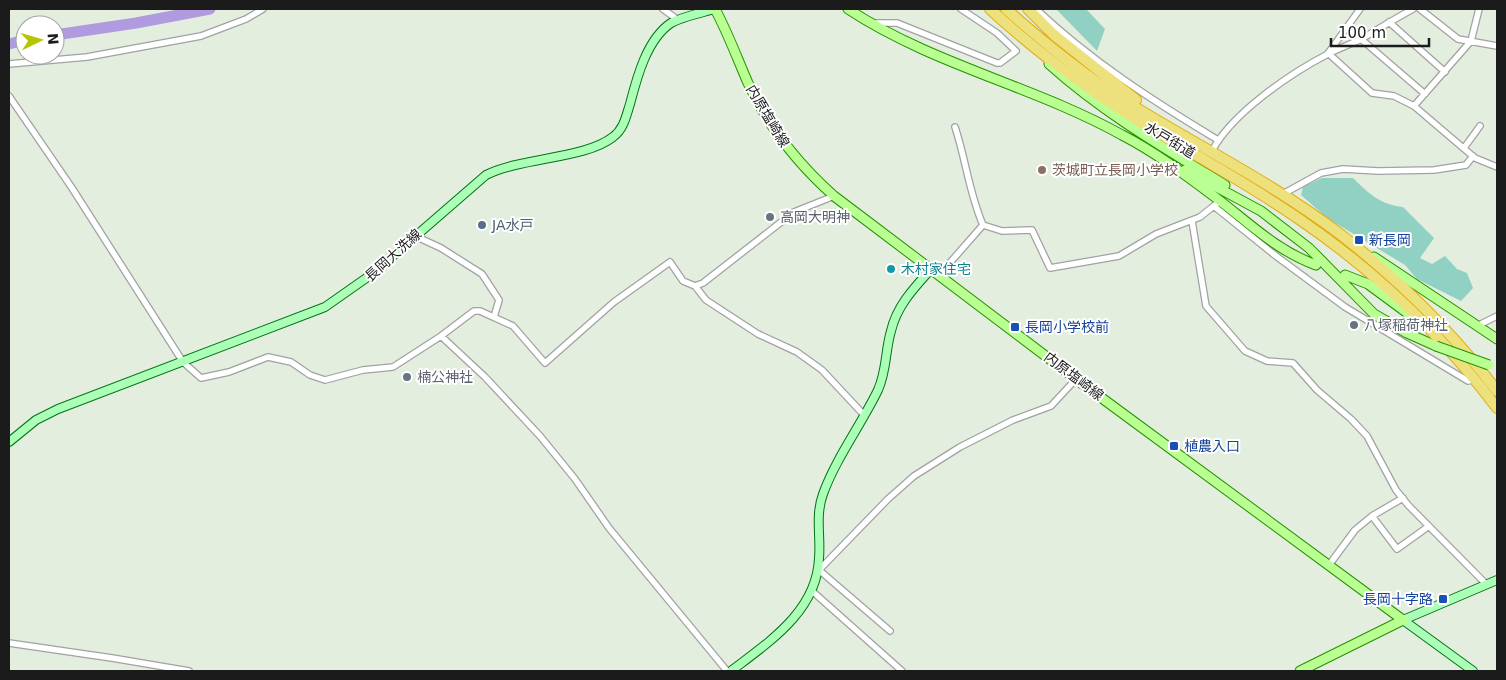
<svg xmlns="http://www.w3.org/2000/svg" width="1506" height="680" font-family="'DejaVu Sans','Noto Sans JP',sans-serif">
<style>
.forest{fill:#90d1c3}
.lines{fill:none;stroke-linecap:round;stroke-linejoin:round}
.river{stroke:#b09be0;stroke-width:11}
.street-casing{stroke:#a2a2a2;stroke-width:8}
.secondary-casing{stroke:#007315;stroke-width:10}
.primary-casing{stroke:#259100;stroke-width:11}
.highway-casing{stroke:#e3ac15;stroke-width:12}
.street{stroke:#fff;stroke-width:5.5}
.secondary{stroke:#acffb6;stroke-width:8}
.primary{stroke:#b9ff92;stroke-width:9}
.highway{stroke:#ede17e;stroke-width:10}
.primary-bridge-casing{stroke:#259100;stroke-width:11;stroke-linecap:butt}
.primary-bridge{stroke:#b9ff92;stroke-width:9}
.education-dot{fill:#8d6e63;stroke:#fff;stroke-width:2}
.worship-dot{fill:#6b7280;stroke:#fff;stroke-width:2}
.service-dot{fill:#5c6f8a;stroke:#fff;stroke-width:2}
.transit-dot{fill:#1a4fb4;stroke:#fff;stroke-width:2}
.culture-dot{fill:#0f9aa8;stroke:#fff;stroke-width:2}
.labels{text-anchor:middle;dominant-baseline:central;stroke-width:4;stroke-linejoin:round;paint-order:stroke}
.street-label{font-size:14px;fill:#1b1b1b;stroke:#fff}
.education-label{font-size:14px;fill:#785e54;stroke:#fff;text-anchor:start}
.worship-label{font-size:14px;fill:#5b616d;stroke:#fff;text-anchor:start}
.service-label{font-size:14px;fill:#4e5e75;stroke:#fff;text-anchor:start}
.transit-label{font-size:14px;fill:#164399;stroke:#fff;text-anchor:start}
.culture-label{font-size:14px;fill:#0d838f;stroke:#fff;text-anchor:start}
</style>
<rect width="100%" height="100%" fill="#e3eedf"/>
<path class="forest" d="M1056,9H1086L1105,29L1097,51Z
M1322,178H1353C1368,193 1381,205 1403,207L1434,238L1420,258L1432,264L1445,256L1457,269L1467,273L1473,288L1461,301L1417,279L1405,265L1327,218L1301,195L1303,187Z"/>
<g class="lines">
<path class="river" d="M55,35L136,23L210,9
M9,44L25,40"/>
<defs>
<path id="street" d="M663,9L678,20
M1036,9C1091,61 1153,101 1218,140
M1420,9L1458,39L1497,46
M1389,22L1445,72
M874,23H897L997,63H1000L1016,51L997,33L961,9
M1361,39L1425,94
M1329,52L1360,9
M1328,53L1372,93L1394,96L1414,106L1475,158L1497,167
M9,64L87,57L201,36L246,19L263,9
M9,96L72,188L183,362L201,378L229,372L268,357L291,362L310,375L325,380L363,370L393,367L441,336L474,311H480L513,326L545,363L614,302L670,262L683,281L695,286L706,300L758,334L797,352L822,370L864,415
M1414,106L1471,41L1479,9
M955,127C966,160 969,193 983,225
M1464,148L1480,126
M1212,151C1232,113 1291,73 1328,54C1339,48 1352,44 1363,38C1380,28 1396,18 1413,9
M1281,195L1321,173L1343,169L1378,171L1434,170L1466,165L1473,156
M1215,207L1276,256L1345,307L1468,381L1475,379
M1192,221L1206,306L1245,351L1267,361L1293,363L1317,390L1351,419L1367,436L1396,490L1408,505L1486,584
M415,236L441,248L482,274L499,300L494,317
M940,274L983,225L1002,231L1032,230L1050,268L1119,256L1156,234L1200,217L1220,201
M695,286L703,283L794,212L834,196
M1477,326L1497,316
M441,336L485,377L540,436L575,479L609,528L727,671
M1372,516L1403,498
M1329,565L1355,530L1372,516L1397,549L1429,526
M812,591L902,671
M890,631L819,570L888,499L914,476L960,447L1013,420L1051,406L1076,379
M9,643L112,658L189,671"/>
<path id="secondary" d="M9,442L36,420L58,409L325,307L372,274L486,175C522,157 585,159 613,137C624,129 626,116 630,104C637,77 647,39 671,23C684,16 701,13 715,9
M731,671C769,642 817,611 819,558C821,537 815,516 823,494C836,458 861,425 878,390C887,370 885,351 891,331C897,305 915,287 932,268
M1473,671L1403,620L1497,580"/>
<path id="primary" d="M715,9C728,33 737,58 748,83C769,128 798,164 834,196L1076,379L1403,620L1300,671
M848,9C933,65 1034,86 1122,135C1157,153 1188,177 1219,200C1251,225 1278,251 1316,265
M1049,64C1102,112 1164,148 1225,185
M1185,170L1261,211L1309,248L1374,314L1407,333L1436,346
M1374,257L1497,339
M1345,275L1368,284L1410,315"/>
<path id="highway" d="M990,9C1041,56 1098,97 1157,132C1205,161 1255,188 1302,221C1376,272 1443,336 1497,408
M1006,9C1043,42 1083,74 1125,101C1197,146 1273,183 1340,234C1398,279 1452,332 1497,391
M1028,9L1054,35L1136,100"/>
</defs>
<use href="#street" class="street-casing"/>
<use href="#secondary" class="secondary-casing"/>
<use href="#primary" class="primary-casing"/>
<use href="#highway" class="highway-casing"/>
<use href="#street" class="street"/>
<use href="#secondary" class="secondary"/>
<use href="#primary" class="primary"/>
<use href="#highway" class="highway"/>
<defs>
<path id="primary-bridge" d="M1436,346L1489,365"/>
</defs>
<use href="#primary-bridge" class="primary-bridge-casing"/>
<use href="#primary-bridge" class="primary-bridge"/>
</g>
<circle class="education-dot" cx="1042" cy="170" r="5"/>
<g class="worship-dot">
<circle cx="770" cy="217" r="5"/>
<circle cx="1354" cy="325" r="5"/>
<circle cx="407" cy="377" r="5"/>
</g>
<circle class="service-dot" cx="482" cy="225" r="5"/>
<g class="transit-dot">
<rect x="1354" y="235" width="10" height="10" rx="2.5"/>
<rect x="1010" y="322" width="10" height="10" rx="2.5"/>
<rect x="1169" y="441" width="10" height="10" rx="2.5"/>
<rect x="1438" y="594" width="10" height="10" rx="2.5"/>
</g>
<circle class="culture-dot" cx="891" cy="269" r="5"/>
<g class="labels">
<g class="street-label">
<text transform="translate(768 116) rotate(59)">内原塩崎線</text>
<text transform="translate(1170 140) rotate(31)">水戸街道</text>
<text transform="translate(393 255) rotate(-42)">長岡大洗線</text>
<text transform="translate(1074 376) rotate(37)">内原塩崎線</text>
</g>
<g class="education-label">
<text x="1052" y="170">茨城町立長岡小学校</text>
</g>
<g class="worship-label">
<text x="780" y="217">高岡大明神</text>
<text x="1364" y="325">八塚稲荷神社</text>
<text x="417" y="377">楠公神社</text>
</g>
<g class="service-label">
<text x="492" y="225">JA水戸</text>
</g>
<g class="transit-label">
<text x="1369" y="240">新長岡</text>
<text x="1025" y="327">長岡小学校前</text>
<text x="1184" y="446">植農入口</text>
<text x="1433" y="599" text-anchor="end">長岡十字路</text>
</g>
<g class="culture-label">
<text x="901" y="269">木村家住宅</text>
</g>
</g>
<rect width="1506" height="680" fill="none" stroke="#1b1b1b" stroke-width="20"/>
<g transform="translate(40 40) rotate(85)"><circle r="24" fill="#ffffff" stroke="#a4a4a4"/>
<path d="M0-4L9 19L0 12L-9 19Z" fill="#b6c500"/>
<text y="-8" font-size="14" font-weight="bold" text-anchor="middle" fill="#1b1b1b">N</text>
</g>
<path d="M1331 38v8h98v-8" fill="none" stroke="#1b1b1b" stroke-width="2.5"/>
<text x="1338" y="38" font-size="15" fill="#1b1b1b" stroke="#ffffff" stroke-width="4" paint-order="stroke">100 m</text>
</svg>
